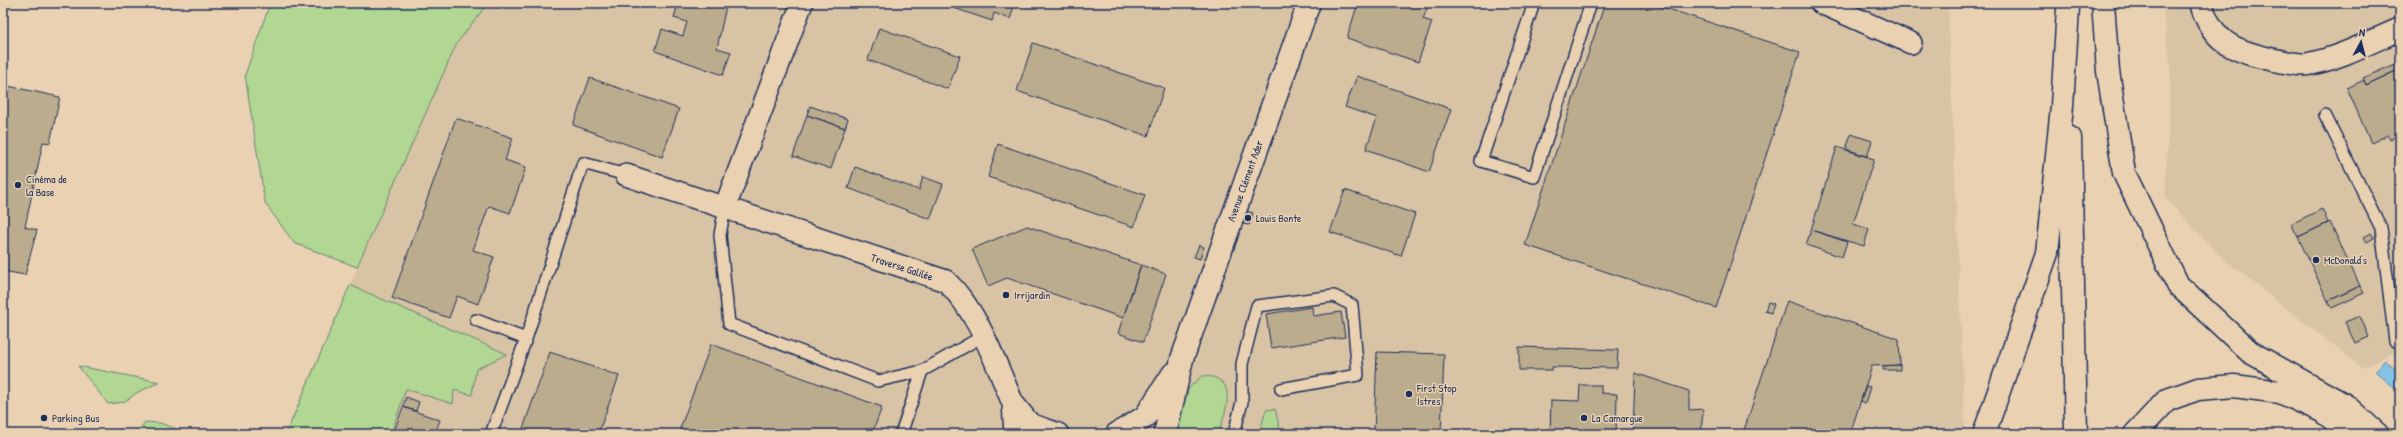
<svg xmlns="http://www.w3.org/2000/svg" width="2403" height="437" font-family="'Patrick Hand',sans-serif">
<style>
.built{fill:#d8c3a5}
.green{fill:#b1d792;stroke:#668378}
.water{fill:#84c3e5;stroke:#5a88af}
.building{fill:#bcac8e;stroke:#1b2f5e}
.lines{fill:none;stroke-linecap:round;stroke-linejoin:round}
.lane-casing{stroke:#1b2f5e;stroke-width:14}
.street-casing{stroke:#1b2f5e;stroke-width:24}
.secondary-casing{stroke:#1b2f5e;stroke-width:25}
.primary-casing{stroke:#1b2f5e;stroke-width:25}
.lane{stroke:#e9d1b1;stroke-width:11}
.street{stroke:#e9d1b1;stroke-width:21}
.secondary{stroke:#e9d1b1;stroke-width:22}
.primary{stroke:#e9d1b1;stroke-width:22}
.poi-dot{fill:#1b2f5e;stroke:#e9d1b1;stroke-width:1.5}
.labels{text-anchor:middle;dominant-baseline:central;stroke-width:3;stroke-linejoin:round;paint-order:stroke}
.poi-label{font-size:11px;fill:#1b2f5e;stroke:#e9d1b1;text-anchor:start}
.street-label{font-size:11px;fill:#1b2f5e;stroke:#e9d1b1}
</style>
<rect width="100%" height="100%" fill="#e9d1b1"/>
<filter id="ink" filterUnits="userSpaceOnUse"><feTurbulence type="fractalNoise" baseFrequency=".025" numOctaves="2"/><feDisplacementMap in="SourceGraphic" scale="8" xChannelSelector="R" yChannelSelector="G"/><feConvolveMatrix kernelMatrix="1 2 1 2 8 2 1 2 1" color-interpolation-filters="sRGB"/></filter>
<g filter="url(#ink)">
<path class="built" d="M488,3H1948L1965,434H284L457,43Z
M2162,3H2400V350L2362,368L2219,255L2165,198L2171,68Z"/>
<path class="green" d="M270,3H488L457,43L357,267L294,243L265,203L245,75Z
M350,285L507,354L476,369L472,395L454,390L453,404L406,389L391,434H286Z
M78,366L160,382L138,392L124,402L108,404Z
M1202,376C1240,376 1226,411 1218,434H1174L1189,388Z
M1275,409L1281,434H1259L1266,410Z
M145,422L160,423L179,430V434H136Z"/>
<path class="water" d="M2385,360L2398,372L2400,370V382L2395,388L2375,371Z"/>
<path class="building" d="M678,3H713L726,6L717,48L731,52L723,75L655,51L662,29L683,36L687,22L674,18Z
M949,3H1015L1010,19L994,13L992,21L948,6Z
M1358,3H1429L1423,19L1432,22L1418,62L1347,38Z
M1605,3H1650L1800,52L1716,308L1525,245Z
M879,28L960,56L948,89L868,60Z
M1033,43L1164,88L1148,136L1017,91Z
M2400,62V69L2366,85L2363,78Z
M2400,69V135L2390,139L2388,135L2371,143L2347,88L2364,80L2366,85Z
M1357,76L1451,109L1429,172L1366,149L1377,118L1345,107Z
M590,78L679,109L662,157L573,125Z
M3,85L60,97L50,143L43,142L25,227L37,230L25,275L3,271Z
M810,106L848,119L845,128L807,115Z
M807,115L845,128L831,169L793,156Z
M456,118L513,138L505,160L526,167L510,213L489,206L473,250L494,257L478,304L457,296L449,318L392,298Z
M1851,134L1872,141L1867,156L1846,149Z
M998,144L1145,195L1134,227L988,177Z
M1837,147L1874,159L1853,224L1869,229L1864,246L1811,230Z
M855,167L919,190L923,177L943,184L930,219L848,188Z
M1345,190L1415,214L1401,256L1330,232Z
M2322,209L2328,223L2298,237L2291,224Z
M1247,211L1253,213L1249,225L1243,224Z
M2330,222L2360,286L2328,301L2298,237Z
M1027,226L1141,265L1123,318L1007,278L988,286L972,249Z
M1811,230L1847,242L1842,257L1806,245Z
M2371,233L2374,238L2367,242L2364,237Z
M1199,245L1204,247L1200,259L1194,257Z
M1141,265L1166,274L1143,342L1118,333Z
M2360,286L2364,293L2332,308L2328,301Z
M1787,301L1899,339L1900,365L1872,366L1850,434L1743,433Z
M1768,302L1774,304L1771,313L1765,311Z
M1312,307L1313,316L1341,312L1345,337L1271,348L1266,314Z
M2360,316L2369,337L2355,343L2345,322Z
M711,344L882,407L872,434H678Z
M1519,347L1618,350L1617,368L1552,367V370H1519Z
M550,352L619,376L598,434H521Z
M1377,352L1444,354L1441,434H1374Z
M1900,365V370H1883V366Z
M1635,373L1689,391V410L1703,409L1701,434H1633Z
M1580,385H1601V393L1617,394L1616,434H1550L1551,400L1579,401Z
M1866,386L1870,387L1865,403L1861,401Z
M406,397L419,402L416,411L403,407Z
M403,407L440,420L435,434H393Z"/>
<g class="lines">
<defs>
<path id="lane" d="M1534,3L1481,161L1534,177L1591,3
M2325,115L2381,228L2395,341
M725,207L720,235L729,324L878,381L922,371L983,336
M476,320L526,339
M491,434L526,339L583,163L626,175
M901,434L922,371
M1234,434L1242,402V364L1257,306L1334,296L1352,305L1358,375L1281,389"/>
<path id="street" d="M1821,3L1911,43
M626,175L946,281C980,314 994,361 1013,403
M725,207L802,3
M1015,434L1013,403L1030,424L1058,434"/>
<path id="secondary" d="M2201,3C2212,44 2237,52 2275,60C2285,62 2299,66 2309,64C2340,58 2370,42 2400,29
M1117,434L1145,417L1173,374
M1165,434L1182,359L1309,3"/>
<path id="primary" d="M2103,3L2108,71L2124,173L2178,285L2250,352L2345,405L2377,434
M2070,138L2076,434
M1984,434L2047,253L2062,106L2068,8
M2135,434L2167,400L2198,389L2234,386L2280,392L2322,411L2351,434"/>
</defs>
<use href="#lane" class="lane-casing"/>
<use href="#street" class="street-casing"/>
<use href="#secondary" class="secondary-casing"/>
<use href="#primary" class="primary-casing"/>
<use href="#lane" class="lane"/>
<use href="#street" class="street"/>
<use href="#secondary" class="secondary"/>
<use href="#primary" class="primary"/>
</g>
</g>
<g class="poi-dot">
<circle cx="18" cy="185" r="4"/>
<circle cx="1248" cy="218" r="4"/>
<circle cx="2316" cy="260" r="4"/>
<circle cx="1006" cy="295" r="4"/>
<circle cx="1409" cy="394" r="4"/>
<circle cx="44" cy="418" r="4"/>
<circle cx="1584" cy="418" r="4"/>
</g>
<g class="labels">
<g class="poi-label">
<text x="26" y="179">Cinéma de<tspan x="26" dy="13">la Base</tspan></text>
<text x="1256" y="218">Louis Bonte</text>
<text x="2324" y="260">McDonald's</text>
<text x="1014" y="295">Irrijardin</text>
<text x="1417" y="388">First Stop<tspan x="1417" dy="13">Istres</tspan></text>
<text x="52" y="418">Parking Bus</text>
<text x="1592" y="418">La Camargue</text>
</g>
<g class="street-label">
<text transform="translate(1245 181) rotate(-70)">Avenue Clément Ader</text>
<text transform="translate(902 267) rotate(18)">Traverse Galilée</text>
</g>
</g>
<rect width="2403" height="437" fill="none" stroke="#e9d1b1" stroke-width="16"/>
<rect x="8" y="8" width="2387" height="421" fill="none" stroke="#1b2f5e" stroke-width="1.5" filter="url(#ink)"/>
<g transform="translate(2361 42) rotate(7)" stroke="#e9d1b1" stroke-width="3" paint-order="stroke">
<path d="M0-3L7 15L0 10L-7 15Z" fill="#1b2f5e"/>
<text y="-6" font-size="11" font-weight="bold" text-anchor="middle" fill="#1b2f5e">N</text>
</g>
</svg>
